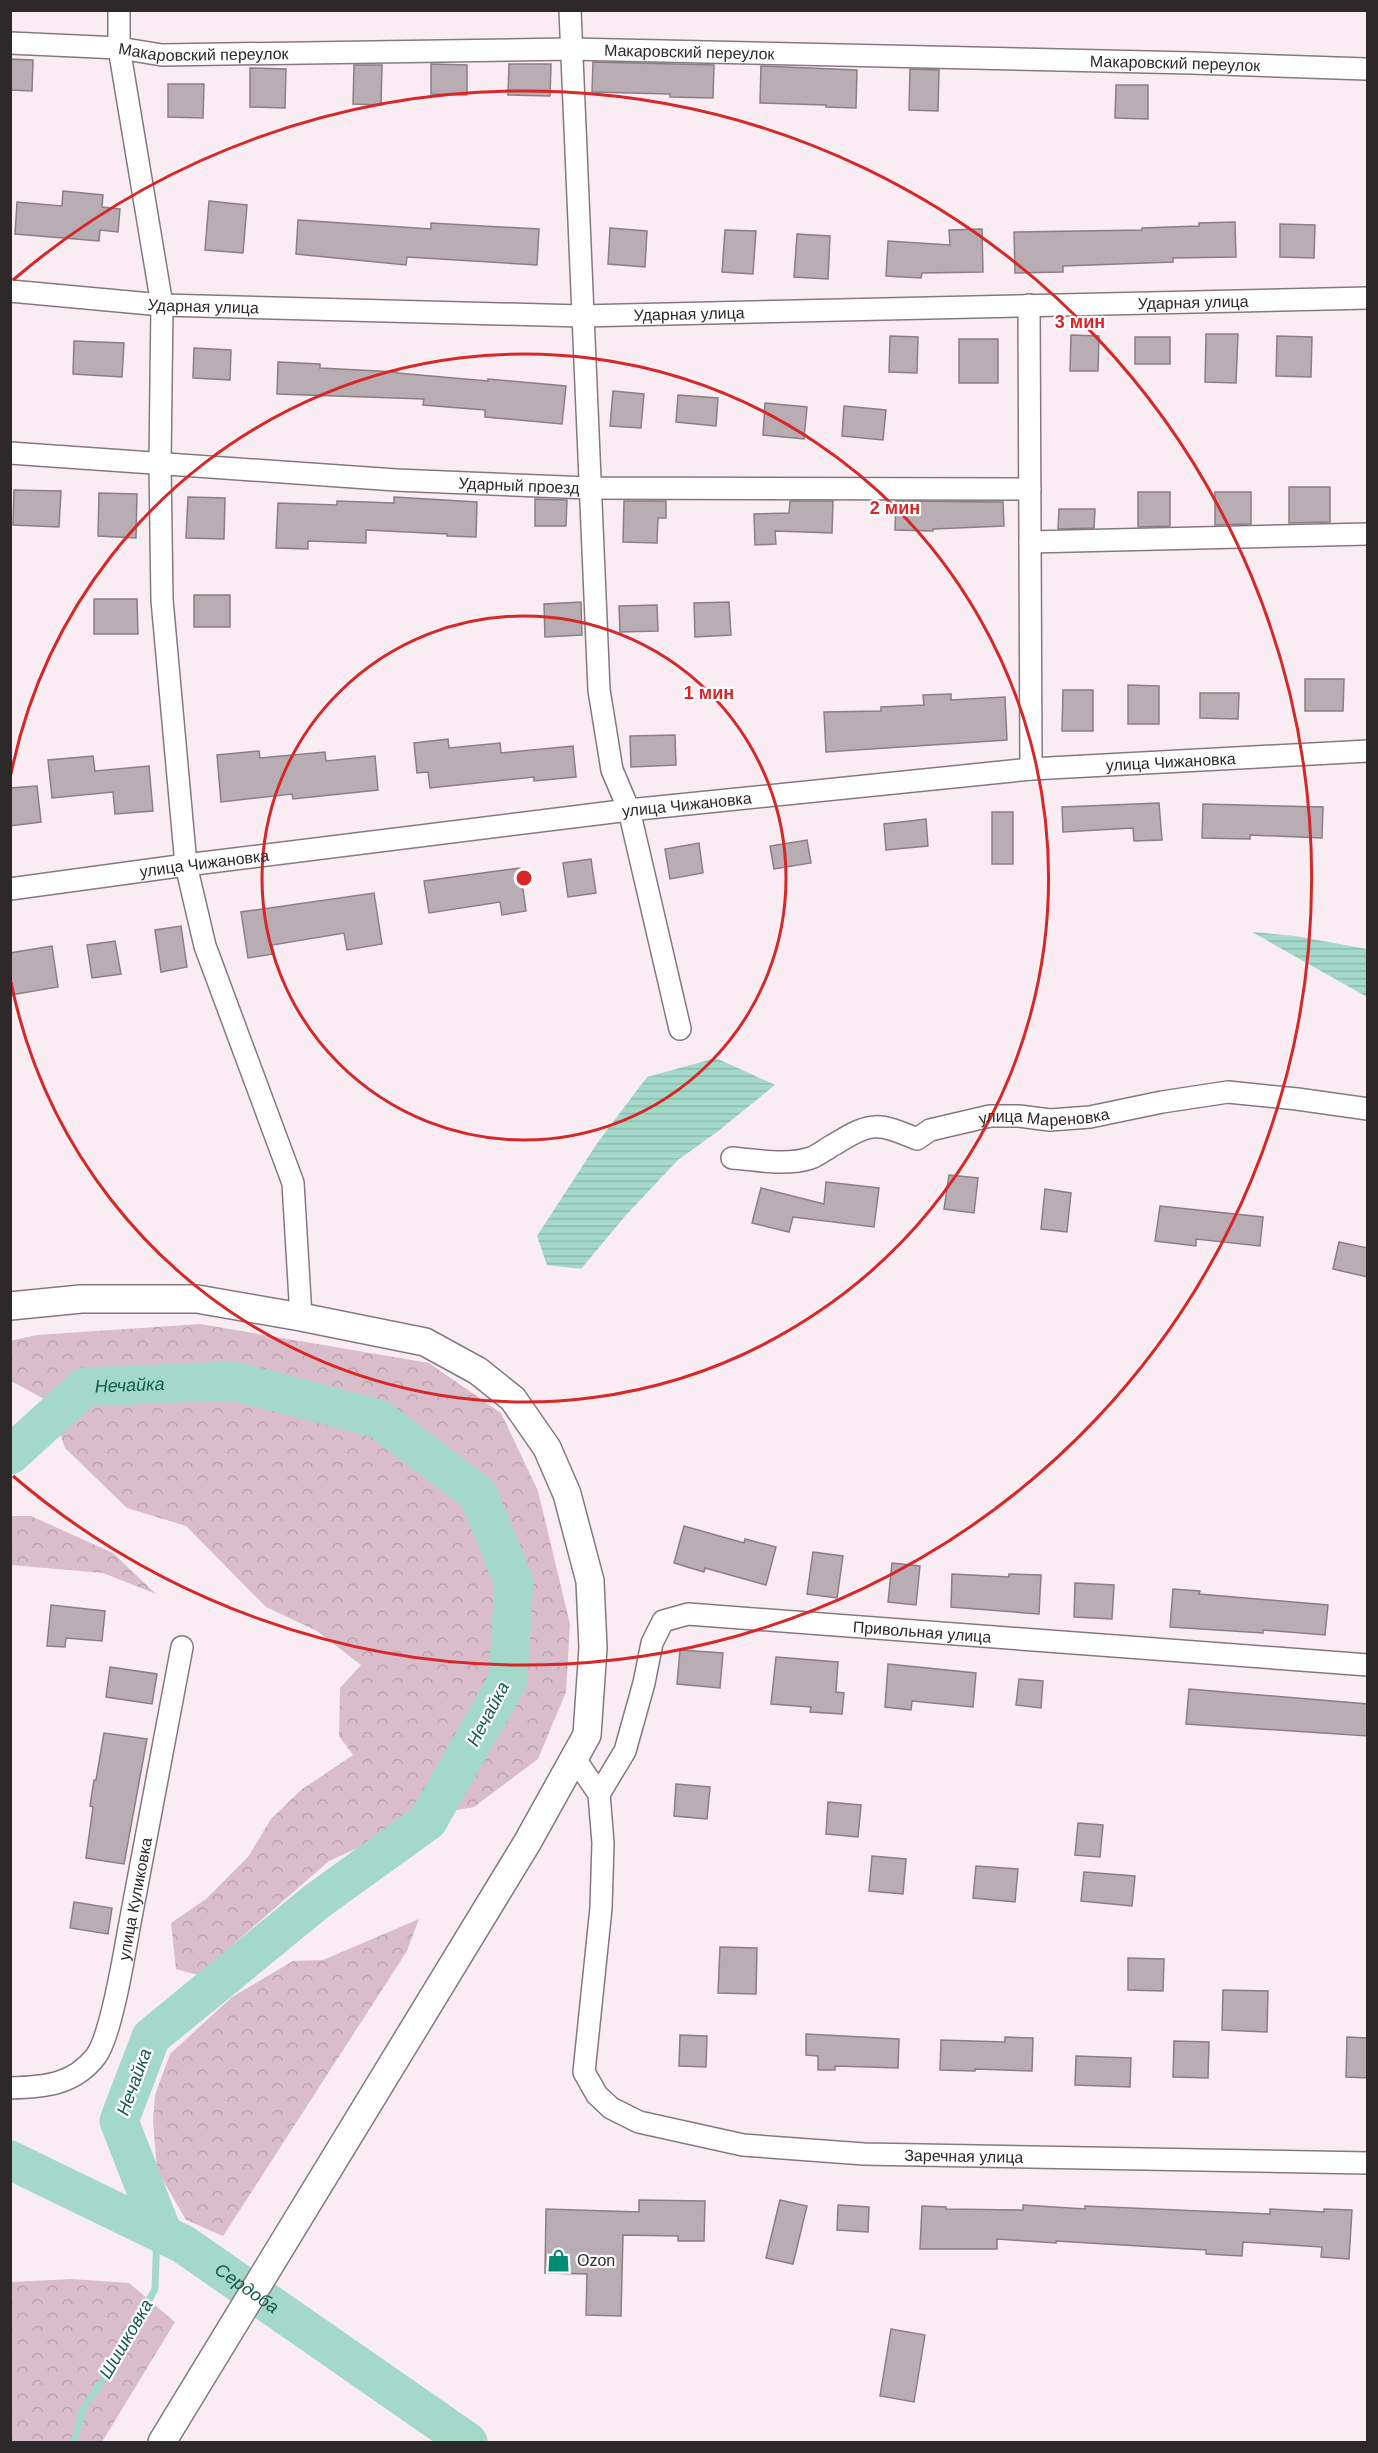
<svg xmlns="http://www.w3.org/2000/svg" width="1378" height="2453" font-family="Helvetica,sans-serif">
<style>
.forest{fill:url(#forest-crowns)}
.water{fill:url(#water-rules)}
.lines{fill:none;stroke-linecap:round;stroke-linejoin:round}
.stream{stroke:#a4d9c9;stroke-width:7}
.river{stroke:#a4d9c9;stroke-width:39}
.building{fill:#b8adb2;stroke:#8a7f84;stroke-width:1.5}
.minor-casing{stroke:#84797f;stroke-width:24}
.tertiary-casing{stroke:#84797f;stroke-width:30}
.minor{stroke:#fff;stroke-width:21}
.tertiary{stroke:#fff;stroke-width:27}
.ring{fill:none;stroke:#d62828;stroke-width:3}
.labels{text-anchor:middle;dominant-baseline:central;stroke-width:4.5;stroke-linejoin:round;paint-order:stroke}
.street-label{font-size:16px;fill:#2d282a;stroke:#fff}
.poi-label{font-size:16px;fill:#2d282a;stroke:#fff;text-anchor:start}
.water-label{font-size:18px;font-style:italic;fill:#14594a;stroke:#fff}
.centre{fill:#d62828;stroke:#fff;stroke-width:3}
.ring-label{font-size:18px;text-anchor:middle;font-weight:bold;fill:#d62828;stroke:#fff;stroke-width:4.5;stroke-linejoin:round;paint-order:stroke}
</style>
<defs>
<pattern id="forest-crowns" width="20" height="18" patternUnits="userSpaceOnUse" patternTransform="scale(1.5)"><rect width="20" height="18" fill="#d9bdcb"/><path d="M2 6a3 3 0 1 1 6 0M12 15a3 3 0 1 1 6 0" fill="none" stroke="#bba2ae"/></pattern>
<pattern id="water-rules" width="6" height="5" patternUnits="userSpaceOnUse" patternTransform="scale(1.5)"><rect width="6" height="5" fill="#a4d9c9"/><path d="M0 2.5h6" fill="none" stroke="#8ebaad"/></pattern>
</defs>
<rect width="100%" height="100%" fill="#f9edf3"/>
<path class="forest" d="M200,1324L429,1363L501,1413L538,1491L570,1624L566,1692L538,1759L474,1807L394,1821L371,1842L329,1861L198,1975L176,1969L171,1923L206,1899L248,1857L271,1819L301,1790L353,1755L339,1736L340,1688L361,1665L317,1631L266,1607L186,1526L127,1508L65,1448L48,1401L11,1381L10,1341L37,1335Z
M11,1516H31L113,1553L156,1594L103,1573L11,1565Z
M419,1919L407,1951L223,2236L186,2220L157,2170L153,2121L155,2095L170,2054L232,1997L293,1961L323,1960Z
M71,2279L129,2283L175,2322L102,2442H11V2282Z"/>
<path class="water" d="M1252,932L1295,936L1367,949V997Z
M716,1058L775,1085L717,1132L678,1160L626,1215L581,1269L547,1265L537,1236L598,1142L647,1077Z"/>
<g class="lines">
<path class="stream" d="M74,2442L83,2409L118,2358L155,2289L157,2231"/>
<g class="river">
<path id="s1" d="M10,1455L85,1387L233,1381L379,1419L478,1494L514,1582L508,1680L428,1821L317,1901L151,2037L119,2121L163,2234"/>
<path id="s2" d="M10,2160L183,2244L468,2442"/>
</g>
</g>
<path class="building" d="M10,59L33,60L32,91L10,90Z
M593,62L714,65L713,98L670,97V94L592,92Z
M431,64L467,65V95L431,94Z
M509,64H551L550,96L508,95Z
M354,65H382L381,105L353,104Z
M761,66L857,70L856,108L826,107V105L760,103Z
M250,68L286,69L285,108L250,107Z
M910,69L939,70L938,111L909,110Z
M168,84H204L203,118L168,117Z
M1116,85H1148V119L1115,118Z
M63,191L103,195L102,207L120,209L118,232L100,230L99,241L15,234L17,202L62,206Z
M209,201L247,205L243,253L205,250Z
M298,220L431,229V223L539,229L537,265L407,257L406,265L296,254Z
M1235,222L1236,257L1173,258V262L1063,266V272L1015,273L1014,232L1142,230V228L1199,226V223Z
M1280,224L1315,225L1314,258L1280,257Z
M610,228L647,231L645,267L608,264Z
M982,229L983,272L922,273L921,278L886,276L888,241L950,245L949,230Z
M725,230L756,231L753,274L722,272Z
M797,234L830,236L828,279L794,277Z
M1206,334H1238L1236,383L1205,382Z
M1071,335L1099,336L1098,371H1070Z
M890,336L918,337L917,373L889,372Z
M1277,336L1312,337L1311,377L1276,376Z
M1135,337H1170V364H1135Z
M959,339H998V383H959Z
M74,341L124,343L122,377L73,374Z
M194,348L231,350L230,380L193,378Z
M278,362L320,364V368L397,372V373L488,381V379L566,386L562,424L485,417V410L423,405L424,399L277,394Z
M613,391L644,394L641,428L610,426Z
M678,395L718,398L716,426L676,422Z
M765,403L807,407L804,439L763,435Z
M844,406L886,410L883,440L842,436Z
M1289,487H1330V522L1289,523Z
M14,490L61,491L59,527L13,525Z
M1138,492H1170V526L1138,527Z
M1215,492H1251V524L1215,525Z
M99,493L137,494L136,538L98,536Z
M188,497L225,498L224,539L186,538Z
M394,497L477,502L476,537L447,536V534L366,530V543L308,541V549L276,548L278,503L337,505V501L394,503Z
M535,499L567,500L566,526H535Z
M624,501H666V518H658L657,543L623,542Z
M790,501H833L832,533L775,531L776,544L755,545L754,514L789,513Z
M896,501L1003,502L1004,526L933,529V531L895,530Z
M1059,509H1095L1094,528L1058,529Z
M194,595H230V627H194Z
M94,599H137L138,634H94Z
M581,602L582,635L545,637L544,604Z
M729,602L731,635L695,637L694,603Z
M657,605L658,631L620,632L619,606Z
M1305,679H1344L1343,711H1305Z
M1128,685L1159,686V724H1128Z
M1063,690H1093V731H1062Z
M1200,693H1239L1238,719L1200,718Z
M951,694V700L1005,697L1007,740L826,752L824,712L881,711V707L924,705L923,695Z
M675,735L676,765L631,767L630,736Z
M448,739L449,748L500,743L501,753L573,746L576,777L534,781V777L430,788L428,772L417,773L414,743Z
M259,751L260,758L325,752L326,761L375,756L378,790L293,799L292,794L221,802L217,755Z
M93,756L95,771L149,766L153,811L115,814L113,792L52,798L48,760Z
M37,786L41,822L10,826V788Z
M1159,803L1162,840L1134,841L1133,828L1063,832L1062,807Z
M1203,804L1323,807L1322,838L1250,835V839L1202,838Z
M992,812H1013V864H992Z
M926,819L928,846L886,850L884,824Z
M807,840L811,863L774,869L770,846Z
M699,843L703,873L670,879L665,849Z
M591,859L596,893L568,897L563,863Z
M520,868L526,911L502,915L500,902L429,913L424,881Z
M374,893L382,944L347,950L344,933L272,945L274,954L248,958L241,912Z
M181,926L187,967L161,972L155,930Z
M115,941L121,974L92,978L87,945Z
M52,946L58,987L10,995V953Z
M949,1175L978,1178L974,1213L944,1209Z
M826,1182L879,1188L874,1227L793,1217L789,1232L752,1223L761,1188L824,1204Z
M1045,1189L1071,1193L1067,1232L1041,1229Z
M1160,1206L1263,1217L1260,1246L1196,1239V1246L1155,1241Z
M1339,1242L1368,1248V1277L1333,1269Z
M684,1526L744,1543L745,1539L776,1547L766,1585L705,1568L704,1572L674,1563Z
M813,1552L843,1556L837,1598L807,1594Z
M892,1563L920,1566L916,1605L888,1602Z
M952,1574L1009,1577V1574L1041,1575L1039,1614L951,1607Z
M1075,1583L1114,1585L1112,1619L1074,1617Z
M1173,1589L1200,1591L1199,1594L1328,1605L1325,1635L1263,1630V1633L1170,1627Z
M51,1605L105,1611L102,1641L66,1638L65,1647L47,1646Z
M680,1650L723,1653L720,1688L677,1684Z
M776,1657L838,1662L836,1692L844,1693L842,1714L810,1712L811,1707L771,1704Z
M888,1664L976,1673L973,1707L912,1701L911,1710L885,1707Z
M110,1667L157,1674L152,1704L106,1697Z
M1019,1679L1043,1681L1041,1708L1016,1705Z
M1189,1689L1368,1704V1736L1186,1724Z
M104,1733L147,1739L124,1864L86,1858L93,1807L90,1806L94,1780H96Z
M676,1784L710,1787L707,1819L674,1816Z
M828,1802L861,1805L858,1837L826,1834Z
M1078,1823L1103,1825L1100,1857L1075,1855Z
M872,1856L906,1859L903,1894L869,1891Z
M976,1866L1018,1869L1015,1902L973,1898Z
M1084,1872L1135,1876L1132,1906L1081,1901Z
M74,1902L112,1908L108,1934L70,1928Z
M720,1947L757,1948L756,1994L718,1993Z
M1128,1958L1164,1959L1163,1991L1128,1990Z
M1223,1990L1268,1991L1267,2032L1222,2030Z
M806,2034L899,2039L898,2068L835,2066V2070H818V2056L806,2055Z
M680,2035L707,2036L706,2067L679,2066Z
M1005,2037L1033,2038L1032,2071L975,2069V2071L940,2070L941,2040L1005,2042Z
M1347,2037L1368,2038V2078L1346,2077Z
M1174,2041L1209,2042L1208,2078L1173,2077Z
M1076,2056L1131,2058L1130,2087L1075,2085Z
M639,2200L705,2201L704,2241H678V2236L623,2235L621,2316L586,2315L587,2274L545,2273L546,2209L639,2212Z
M780,2200L807,2206L793,2264L766,2258Z
M838,2205L869,2207L868,2232L837,2230Z
M1023,2205L1085,2209V2206L1270,2214V2209L1324,2212V2209L1352,2210L1349,2259L1321,2257L1322,2247L1243,2242L1242,2256L1206,2254V2250L1056,2241V2243L997,2239V2249H920L922,2206L946,2207V2209L1023,2210Z
M891,2329L925,2335L914,2402L880,2396Z"/>
<g class="lines">
<defs>
<g id="minor">
<path d="M119,10V48L162,305L160,463L162,600L186,865L205,946L293,1183L301,1317"/>
<path d="M570,10L599,690L612,770L629,810L680,1029"/>
<path id="s3" d="M10,43L119,48L162,55L571,49L1192,63L1366,69"/>
<path id="s4" d="M10,291L162,305L581,316L1368,298"/>
<path d="M1029,305L1031,769"/>
<path id="s5" d="M10,453L396,480L589,488L1030,489"/>
<path d="M1030,542L1368,534"/>
<path id="s6" d="M10,889L186,865L629,810L1031,769L1368,751"/>
<path id="s7" d="M732,1158C758,1160 786,1166 811,1158C819,1155 827,1148 835,1144C872,1121 878,1123 917,1139L930,1130L990,1116H1019L1050,1120L1090,1117L1162,1102L1228,1092L1297,1099L1368,1109"/>
<path id="s8" d="M575,1759L599,1794L603,1843L601,1908L584,2072L597,2095L611,2108L639,2122L743,2145L864,2154L1368,2163"/>
<path id="s9" d="M599,1794L625,1751L644,1683L652,1643L663,1621L688,1614L1368,1665"/>
<path id="s10" d="M10,2088C44,2087 74,2085 96,2056C111,2036 124,1956 129,1928C147,1835 164,1741 182,1647"/>
</g>
<path id="tertiary" d="M10,1306L81,1299H197L301,1317L425,1342L478,1371L513,1399L547,1448L567,1494L590,1581L593,1648L587,1735L527,1843L162,2442"/>
</defs>
<use href="#minor" class="minor-casing"/>
<use href="#tertiary" class="tertiary-casing"/>
<use href="#minor" class="minor"/>
<use href="#tertiary" class="tertiary"/>
</g>
<g class="ring">
<circle cx="524" cy="878" r="262"/>
<path d="M11 774A524 524 0 1 1 11 982"/>
<path d="M13 280A787 787 0 1 1 13 1476"/>
</g>
<defs>
<symbol id="shop-bare" viewBox="-9 -9 18 18"><path d="M-5-2.5h2.3a2.7 3.5 0 0 1 5.4 0H5L5.5 6h-11ZM-1.5-2.5h3a1.5 2.3 0 0 0-3 0Z" fill="#008b72" stroke="#fff" stroke-width="2.5" paint-order="stroke"/></symbol>
</defs>
<g fill-rule="evenodd">
<use href="#shop-bare" x="542" y="2244" width="33" height="33"/>
</g>
<g class="labels">
<g class="street-label">
<text stroke="none"><textPath href="#s3" startOffset="194">Макаровский переулок</textPath></text>
<text stroke="none"><textPath href="#s3" startOffset="680">Макаровский переулок</textPath></text>
<text stroke="none"><textPath href="#s3" startOffset="1166">Макаровский переулок</textPath></text>
<text stroke="none"><textPath href="#s4" startOffset="1184">Ударная улица</textPath></text>
<text stroke="none"><textPath href="#s4" startOffset="194">Ударная улица</textPath></text>
<text stroke="none"><textPath href="#s4" startOffset="680">Ударная улица</textPath></text>
<text stroke="none"><textPath href="#s5" startOffset="510">Ударный проезд</textPath></text>
<text stroke="none"><textPath href="#s6" startOffset="1168">улица Чижановка</textPath></text>
<text stroke="none"><textPath href="#s6" startOffset="682">улица Чижановка</textPath></text>
<text stroke="none"><textPath href="#s6" startOffset="196">улица Чижановка</textPath></text>
<text stroke="none"><textPath href="#s7" startOffset="327">улица Мареновка</textPath></text>
<text stroke="none"><textPath href="#s9" startOffset="447">Привольная улица</textPath></text>
<text stroke="none"><textPath href="#s10" startOffset="258">улица Куликовка</textPath></text>
<text stroke="none"><textPath href="#s8" startOffset="726">Заречная улица</textPath></text>
</g>
<g class="poi-label">
<text x="577" y="2260">Ozon</text>
</g>
<g class="water-label">
<text stroke="none"><textPath href="#s1" startOffset="146">Нечайка</textPath></text>
<text transform="translate(488 1714) rotate(-62)">Нечайка</text>
<text transform="translate(134 2082) rotate(-70)">Нечайка</text>
<text stroke="none"><textPath href="#s2" startOffset="270">Сердоба</textPath></text>
<text transform="translate(126 2339) rotate(-60)">Шишковка</text>
</g>
</g>
<circle cx="524" cy="878" r="9" class="centre"/>
<g class="ring-label">
<text x="1080" y="328">3 мин</text>
<text x="895" y="514">2 мин</text>
<text x="709" y="699">1 мин</text>
</g>
<rect width="1378" height="2453" fill="none" stroke="#2d282a" stroke-width="24"/>
</svg>
